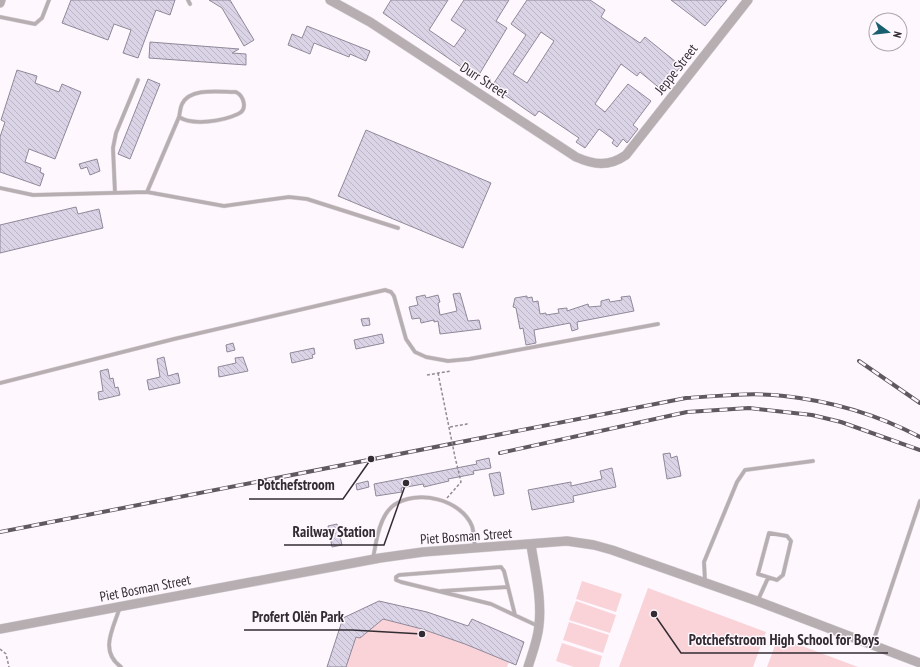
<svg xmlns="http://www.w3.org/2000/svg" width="920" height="667" font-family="'PT Sans Narrow',sans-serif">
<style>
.park{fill:#f9d3d8}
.building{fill:url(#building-back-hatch);stroke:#8f8899;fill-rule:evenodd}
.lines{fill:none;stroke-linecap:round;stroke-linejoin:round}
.service-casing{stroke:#d9d3d9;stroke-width:4.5}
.tertiary-casing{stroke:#d9d3d9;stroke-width:10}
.path{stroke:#928c92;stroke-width:1.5;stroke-dasharray:3 2;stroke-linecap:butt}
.service{stroke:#b7aeb2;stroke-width:3.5}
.tertiary{stroke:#b7aeb2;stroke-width:9}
.rail-casing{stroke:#605a60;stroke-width:4}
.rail{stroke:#fef8fe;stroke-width:2.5;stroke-dasharray:8;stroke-linecap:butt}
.path-bridge{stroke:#928c92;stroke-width:1.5;stroke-dasharray:3 2;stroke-linecap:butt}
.labels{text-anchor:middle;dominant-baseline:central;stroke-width:3;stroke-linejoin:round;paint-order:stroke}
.street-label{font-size:14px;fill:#332d33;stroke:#fef8fe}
.leader{fill:none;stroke:#332d33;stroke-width:1.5}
.callout-dot{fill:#332d33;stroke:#fef8fe;stroke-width:1.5}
.callout-label{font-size:15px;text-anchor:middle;font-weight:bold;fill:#332d33;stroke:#fef8fe;stroke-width:3;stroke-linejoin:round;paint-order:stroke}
</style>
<defs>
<pattern id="building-back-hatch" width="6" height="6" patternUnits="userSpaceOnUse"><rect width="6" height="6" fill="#dbd4e7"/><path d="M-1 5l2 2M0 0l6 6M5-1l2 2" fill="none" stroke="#bcb6c7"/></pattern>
</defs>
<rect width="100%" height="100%" fill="#fef8fe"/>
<path class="park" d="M582,581L622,594L616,612L576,599Z
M648,588L766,632L753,667H619Z
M379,601L427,612L468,626L472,619L524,642L516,665L509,662L507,667H327L343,618Z
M576,601L616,615L610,633L569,620Z
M569,622L609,635L603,653L563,640Z
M778,637L858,667H767Z
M562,643L602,656L599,667H574L556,661Z"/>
<path class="building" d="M71,0H175L170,15L156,10L138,58L123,53L131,30L114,24L108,40L62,23Z
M209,0H230L254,40L244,46L222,8Z
M391,0H448L429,30L454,47L466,30L451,20L464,0H509L496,21L507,28L477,78L383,13Z
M527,0H590L605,10L601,17L640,43L645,37L681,66L662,90L640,72L637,76L621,64L595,104L605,112L628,84L651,101L633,125L638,129L627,143L623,139L617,147L612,143L614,140L599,129L585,148L576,142L579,138L539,111L535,116L492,86L526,35L511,24ZM541,32L554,41L527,83L513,74Z
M671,0H727L705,26Z
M307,26L370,51L366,61L350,54L349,57L314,43L310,54L288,45L292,34L302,38Z
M150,42L239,49L232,53L246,54V65L149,58Z
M17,70L37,76L35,83L59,92L62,84L81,92L55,159L29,149L25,162L41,168L40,172L44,174L40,186L0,172V137L5,122L1,120Z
M148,79L160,84L130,159L118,154Z
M366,130L491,183L463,248L338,196Z
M97,159L100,171L90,175L87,167L81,169L79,164Z
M76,207L78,214L99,209L103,228L0,253V225Z
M460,293L468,321L479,320L481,329L440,334L438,321L434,322V320L421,323L420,318L412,319L409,307L418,305L416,297L425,295L426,298L438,295L440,302L438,303L440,315L457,311L453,294Z
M527,296V298L532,297L533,302L538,301L540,314L546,313V315L559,313L558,309L567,308V311L588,304L589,307L601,306V301L609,299L610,302L622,300L621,297L630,296L634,311L577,322L578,329L572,331L570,323L534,330L536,343L526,345L523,328L520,329L516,308L513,307L515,298Z
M369,318L370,325L363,326L361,319Z
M382,334L384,343L356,349L354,340Z
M233,343L235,350L227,352L226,345Z
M314,348L315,354L312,355L313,358L292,363L290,353Z
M164,357L168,376L178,373L180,383L149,390L147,380L160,377L157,359Z
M243,357L248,371L219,377L218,367L236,363L235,358Z
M108,369L110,379L113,378L115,388L118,387L120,395L99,400L98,392L103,391L100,371Z
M670,453L671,458L677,456L681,476L667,479L663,454Z
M489,458L491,468L473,471L474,474L448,479L449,481L432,485L424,487L423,484L401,488L402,492L376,496L374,484L477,464L476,461Z
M612,468L616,487L573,496L574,502L532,510L528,490L571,482V486L602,479L600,471Z
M500,472L504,494L494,496L489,474Z
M368,481L369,487L357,490L356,484Z
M337,524L342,545L332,547L328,526Z
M379,601L427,612L468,626L472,619L524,642L516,665L465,644L422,629L383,619L360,638L356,637L346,667H327L343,618Z"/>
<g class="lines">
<defs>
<path id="service" d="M188,0L190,4
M0,17L35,24L42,18L49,0
M0,188L33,195L147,192L224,206L289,197L307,199L398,228
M147,192L179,117C180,113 180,108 182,104C190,87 221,92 236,92C244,96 248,110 238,114C223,121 193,126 179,117
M115,193L113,148L116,133L138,80
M0,383L174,339L385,290L391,292L394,296L406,339L415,352L426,357L448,361L469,359L658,324
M769,533L787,536L791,541L783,575L777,580L758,574Z
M373,559C376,542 379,516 394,505C417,489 461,499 472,526C474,532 474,541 475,547
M705,581L704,562L737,482L745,470L813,461
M441,591L508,587
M758,600L768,578
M120,607C113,629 99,651 121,667
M515,615L504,571L501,567L399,575L396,577V580L401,582L491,604L538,626
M872,645L920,501"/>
<path id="tertiary" d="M330,0L370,22L576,157C594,165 609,167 626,155L748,0
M0,3L1,0
M0,629L380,558L423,552L567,541L594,545L612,550L757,601L920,663
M528,667C532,654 538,639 539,625C542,598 535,571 531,545"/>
</defs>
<use href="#service" class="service-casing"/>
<use href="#tertiary" class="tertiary-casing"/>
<path class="path" d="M427,375L451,371
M450,427L467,424L466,422
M447,498L461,482L455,457
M0,649L6,654L9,667"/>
<use href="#service" class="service"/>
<use href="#tertiary" class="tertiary"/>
<defs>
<path id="rail" d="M859,361L920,403
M500,453L687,412L749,408L812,415L841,422L920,450
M0,532L686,398C719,396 752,392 784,396C831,401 878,415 920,437"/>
</defs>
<use href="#rail" class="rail-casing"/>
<use href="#rail" class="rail"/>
<path class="path-bridge" d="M438,373L455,457"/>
</g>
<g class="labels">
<g class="street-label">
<text transform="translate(676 69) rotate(-52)">Jeppe Street</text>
<text transform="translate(484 80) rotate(33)">Durr Street</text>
<text transform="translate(466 536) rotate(-4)">Piet Bosman Street</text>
<text transform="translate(145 588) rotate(-11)">Piet Bosman Street</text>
</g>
</g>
<path class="leader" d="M371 459L343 499H249M406 483L384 545H284M422 634L352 630H244M654 614L681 653H888"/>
<g class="callout-dot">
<circle cx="371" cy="459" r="4"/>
<circle cx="406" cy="483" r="4"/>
<circle cx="422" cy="634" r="4"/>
<circle cx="654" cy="614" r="4"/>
</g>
<g class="callout-label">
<text x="296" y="490">Potchefstroom</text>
<text x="334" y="537">Railway Station</text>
<text x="298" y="622">Profert Olën Park</text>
<text x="784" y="645">Potchefstroom High School for Boys</text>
</g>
<g transform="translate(888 32) rotate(105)"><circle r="19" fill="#fef8fe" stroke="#ada7ad"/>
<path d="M0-3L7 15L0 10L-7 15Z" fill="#186070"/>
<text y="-6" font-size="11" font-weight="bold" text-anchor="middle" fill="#332d33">N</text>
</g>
</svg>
